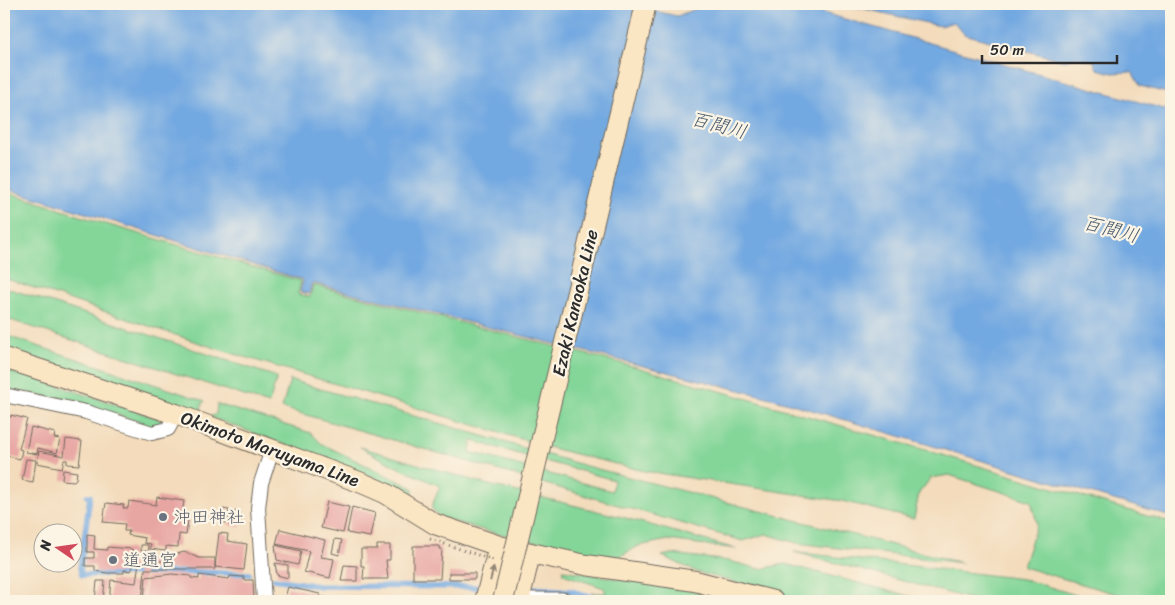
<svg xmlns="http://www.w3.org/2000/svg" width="1175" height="605" font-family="Sriracha,'Klee One',sans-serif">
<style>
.green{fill:#83d698;stroke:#578062;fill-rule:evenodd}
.water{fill:#73a9e1;stroke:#4f6a86}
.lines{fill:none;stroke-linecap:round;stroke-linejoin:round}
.stream{stroke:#73a9e1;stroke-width:5.5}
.building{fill:#e8a6a3}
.lane-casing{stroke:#71695d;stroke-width:9}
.street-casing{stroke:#71695d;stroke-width:16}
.secondary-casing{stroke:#71695d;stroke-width:22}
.lane{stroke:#fff;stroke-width:7}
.street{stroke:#fff;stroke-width:14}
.secondary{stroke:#fbe6c4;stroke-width:20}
.secondary-bridge-casing{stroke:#71695d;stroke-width:22;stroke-linecap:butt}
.path-bridge{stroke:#71695d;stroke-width:3;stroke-dasharray:1 4;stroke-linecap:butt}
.secondary-bridge{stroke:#fbe6c4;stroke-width:20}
.oneway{fill:#938878}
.worship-dot{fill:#6b7280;stroke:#fcf5e5;stroke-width:2}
.labels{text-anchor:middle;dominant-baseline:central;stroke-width:4.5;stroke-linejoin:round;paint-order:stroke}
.street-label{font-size:18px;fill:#2b2b2b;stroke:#fcf5e5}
.worship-label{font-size:18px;fill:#5b616d;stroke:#fcf5e5;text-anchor:start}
.water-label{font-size:19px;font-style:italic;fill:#44576b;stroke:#fcf5e5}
</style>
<rect width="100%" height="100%" fill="#fcf5e5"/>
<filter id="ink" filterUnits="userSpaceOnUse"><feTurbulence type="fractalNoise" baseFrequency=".02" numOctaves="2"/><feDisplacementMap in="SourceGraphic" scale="10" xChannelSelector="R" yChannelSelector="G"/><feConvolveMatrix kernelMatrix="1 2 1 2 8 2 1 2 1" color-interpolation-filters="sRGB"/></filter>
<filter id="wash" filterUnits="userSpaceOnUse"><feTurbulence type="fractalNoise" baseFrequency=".0096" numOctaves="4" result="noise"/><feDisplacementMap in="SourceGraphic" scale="20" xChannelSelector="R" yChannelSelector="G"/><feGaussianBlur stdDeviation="1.12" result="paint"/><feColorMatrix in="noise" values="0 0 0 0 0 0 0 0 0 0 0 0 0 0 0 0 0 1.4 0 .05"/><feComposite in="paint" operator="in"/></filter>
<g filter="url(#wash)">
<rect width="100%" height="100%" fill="#f3dbbb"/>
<path class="green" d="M4,191L99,222L301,281L298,294L310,297L313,285L640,368L922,449L1171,523V601H1141L1023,567L1037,523L1031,501L949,475L931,478L919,493L914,519L842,501L644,471L555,449L221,350L4,278Z
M4,287L277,377L269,404L4,318Z
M4,335L205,401L202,404L201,413L4,349Z
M4,368L157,418L161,420V424L154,427L82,403L4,389Z
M290,380L586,466L962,563L797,543L766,534L743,541L282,408ZM472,441L614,480L612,491L470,452Z
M217,404L311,433L322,444L413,488V501L376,478L210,417L216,414Z
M360,447L485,484L622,517L736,549L668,540L638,546L619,557L578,552L487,531L442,518L431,508L440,486L397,467Z
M794,552L1023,579L1096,601H978Z
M672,554L729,561L760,569L785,564L928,601H805L697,572L662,556Z
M563,570L702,592L736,601H620L592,593H606L604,588L563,574Z"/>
<path class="water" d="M4,4H625L677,16L706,5L742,9L745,4H811L813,10L1171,111V517L775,399L312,283L309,294L300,292L303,280L4,188Z
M843,4H1171V94L1140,86L1132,72L1113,73L1097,69L1094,61L1073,57L1065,61L964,34L954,22L940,26Z"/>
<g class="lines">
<path class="stream" d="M87,496H90L80,568L82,575L192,572L249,574
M274,579L319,586L480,587
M532,588L571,591L606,601"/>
</g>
<g id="blocks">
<path class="building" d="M11,415L27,419L19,449L22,450L20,459L4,455L6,447H4V420L5,416L11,417Z
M31,427L55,433L54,438L60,439L57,453L38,448L37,454L26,452Z
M66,439L82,441L79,465L67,464V460H64L62,468L37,463L39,451L64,456Z
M26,459L36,460L33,482L22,480Z
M63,470L77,472L76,479L74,481L62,480Z
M157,497L184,501L182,514H189L186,535L179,534L178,547L166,546V551L150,549L151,544L144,543L145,538L128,535L129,531H124L125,524L103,522L106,503L124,505L123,508H128L129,501L156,505Z
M327,502L349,507L343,533L321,528Z
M352,507L375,513L370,537L347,533Z
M223,509L229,510L228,523L220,522Z
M235,511L240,512L241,527L229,525L231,515H234Z
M280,529L325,540L321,557L334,559L330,578L304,572L309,551L276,544Z
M219,533L228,534L227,541L247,544L244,570L215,567V569H145L142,601H109L111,580L136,583L139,562H147V559H155L154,563L156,561H171L170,556L184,552L199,558H215V567Z
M87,534L95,535L94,549L107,550V547L132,549L133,567L131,571L124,570V573H107L95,571V566H85V558H94V552H87Z
M335,539L342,540L339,555L332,553Z
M141,545H148L149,551H141Z
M275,545L301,551L298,565L277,560Z
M377,545H390V560H386L388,579H363L364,566H361V549H377Z
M413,546H440V549H442L440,579H413Z
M275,563L288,565V578L277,575Z
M344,565L357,566V581H341Z
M449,573H475V579H449Z
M172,574L191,576V578L199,579V575L229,579L230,576L244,577V580H253L254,601H144L146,577Z
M97,581H105L103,601H95Z
M288,587L320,594L319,601H284Z"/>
</g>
</g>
<g filter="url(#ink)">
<use href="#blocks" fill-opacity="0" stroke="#71695d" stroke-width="1"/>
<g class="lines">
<defs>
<path id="lane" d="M523,596H562L583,601"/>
<path id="street" d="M4,395L86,412L152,433L168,429L176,414
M264,601L258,508L261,483L272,450"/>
<path id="secondary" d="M4,358L176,414L362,483L385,493L435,524L499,546L586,565L695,581L773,601
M485,601L499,546
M519,601L530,554"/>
</defs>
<use href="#lane" class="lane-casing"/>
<use href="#street" class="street-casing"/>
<use href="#secondary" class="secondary-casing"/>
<use href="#lane" class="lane"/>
<use href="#street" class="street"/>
<use href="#secondary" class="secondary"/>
<defs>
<path id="secondary-bridge" d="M503,601L646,4"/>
</defs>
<use href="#secondary-bridge" class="secondary-bridge-casing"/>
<path class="path-bridge" d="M430,539L496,561"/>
<use href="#secondary-bridge" class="secondary-bridge"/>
</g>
<defs><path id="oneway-solid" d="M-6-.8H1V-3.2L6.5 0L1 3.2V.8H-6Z" transform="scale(1.25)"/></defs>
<use class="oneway" href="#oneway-solid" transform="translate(492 574) rotate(-76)"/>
</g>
<g class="worship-dot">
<circle cx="163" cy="517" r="5"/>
<circle cx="113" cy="560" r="5"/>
</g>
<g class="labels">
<g class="street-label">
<text transform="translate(575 303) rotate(-77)">Ezaki Kanaoka Line</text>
<text transform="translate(270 449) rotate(20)">Okimoto Maruyama Line</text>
</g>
<g class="worship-label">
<text x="173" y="517">沖田神社</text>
<text x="123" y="560">道通宮</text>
</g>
<g class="water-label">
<text transform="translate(719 125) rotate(15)">百間川</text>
<text transform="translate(1111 229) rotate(15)">百間川</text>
</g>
</g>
<rect width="1175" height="605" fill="none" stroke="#fcf5e5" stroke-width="20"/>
<g transform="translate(58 548) rotate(283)"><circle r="24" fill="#fcf5e5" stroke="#a8a49b"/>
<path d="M0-4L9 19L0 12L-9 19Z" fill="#d1495b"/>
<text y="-8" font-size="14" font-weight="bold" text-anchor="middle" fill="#2b2b2b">N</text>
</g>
<path d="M982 55v8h135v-8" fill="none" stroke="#2b2b2b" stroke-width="2.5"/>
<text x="990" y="55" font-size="15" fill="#2b2b2b" stroke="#fcf5e5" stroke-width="4" paint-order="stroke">50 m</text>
</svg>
